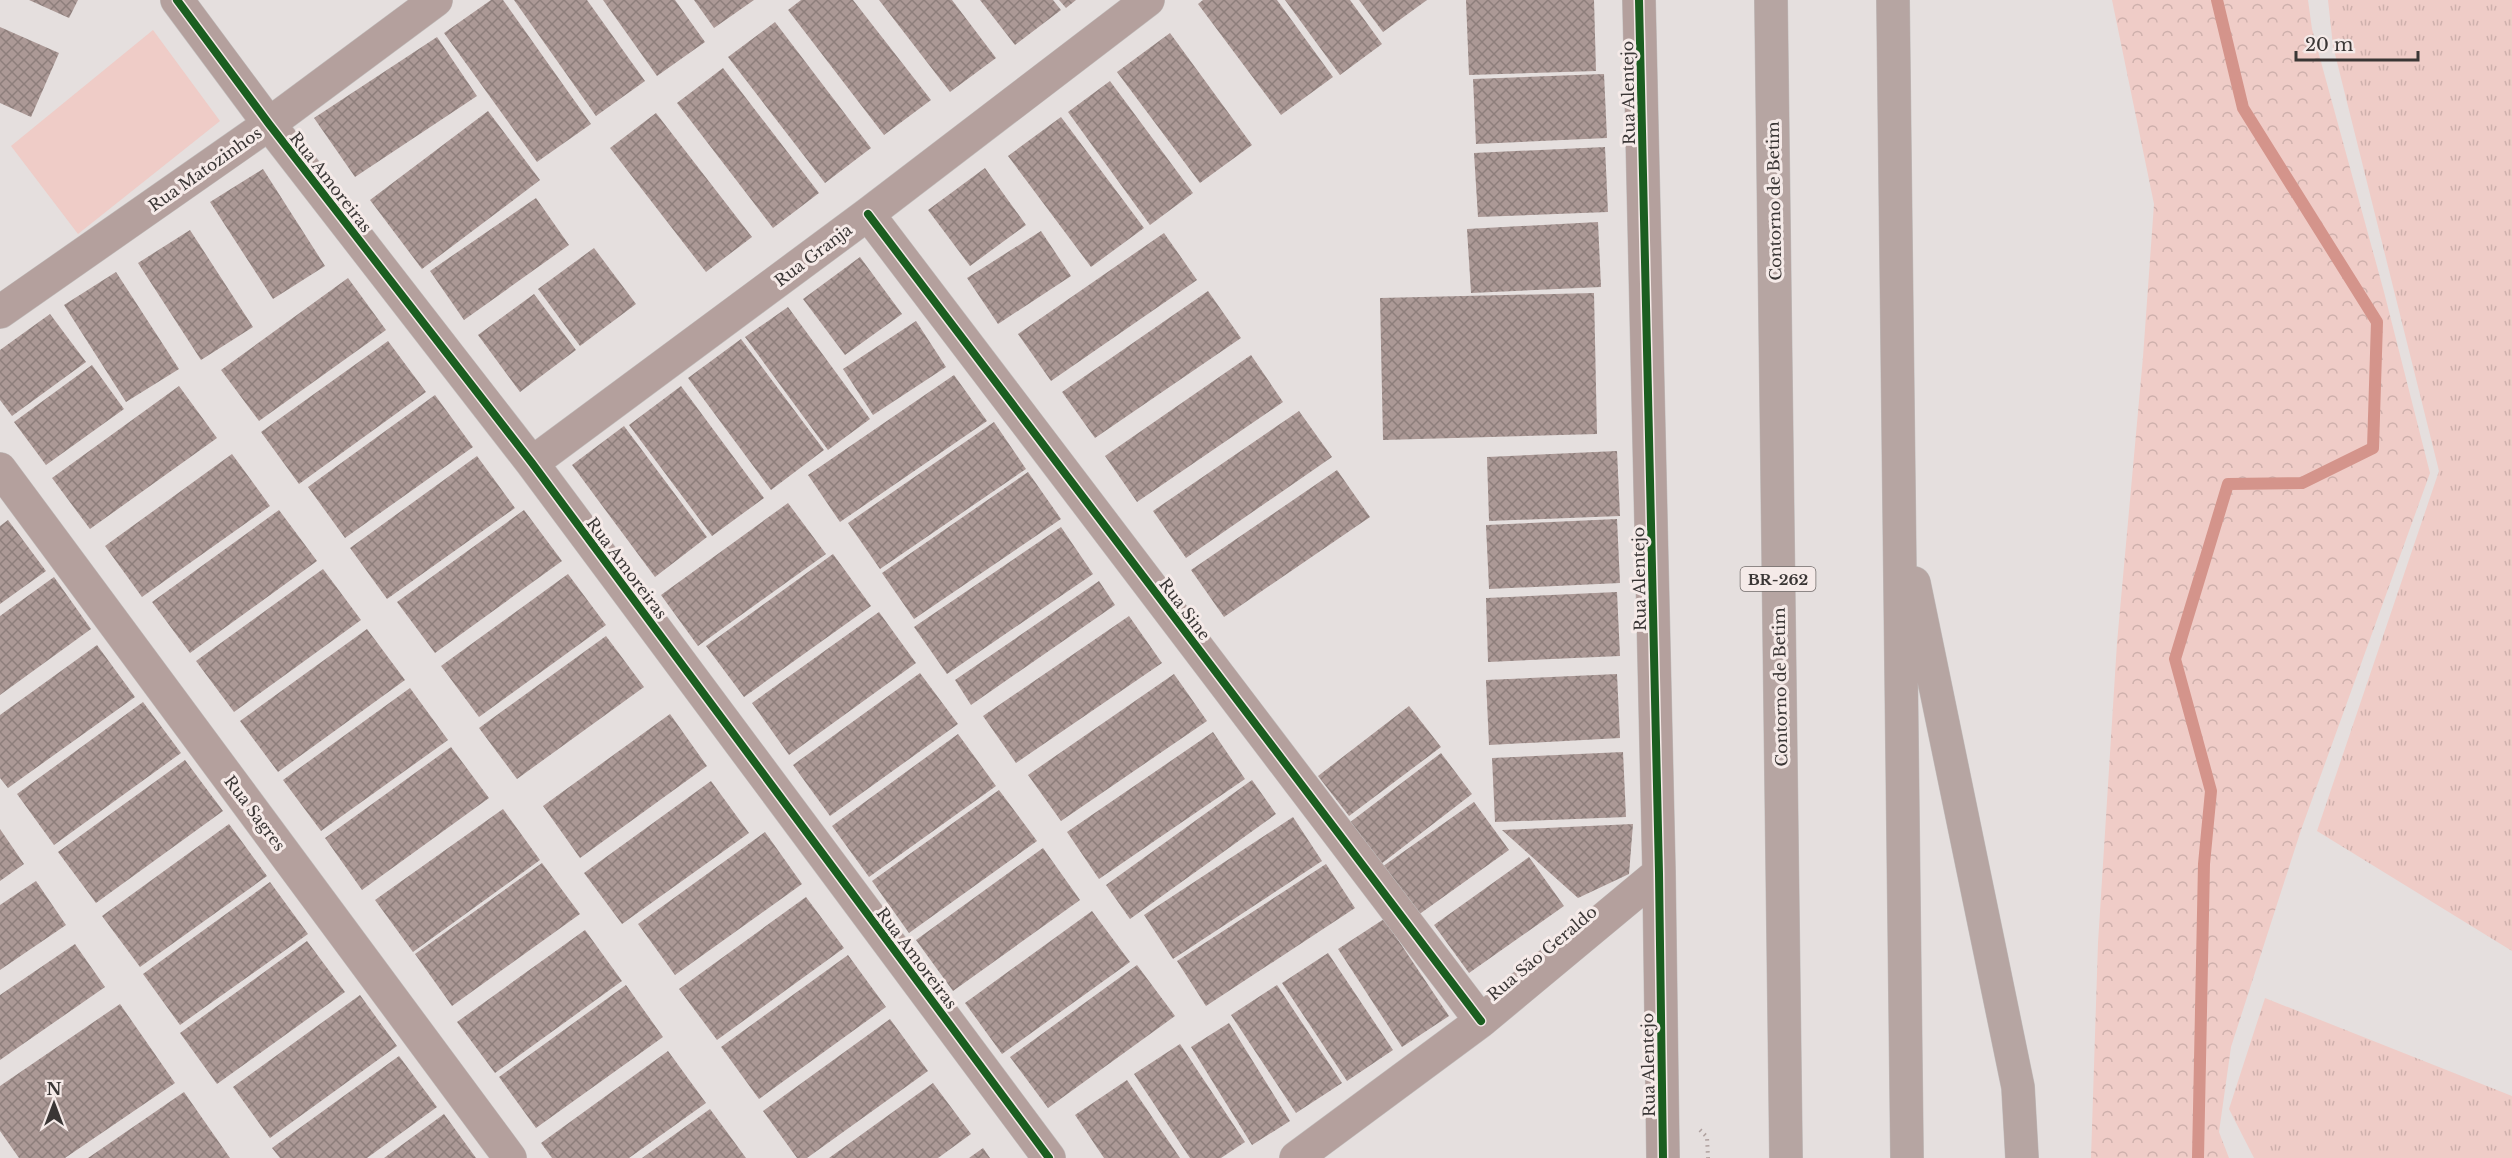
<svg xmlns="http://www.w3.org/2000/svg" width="2512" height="1158" font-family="'Libre Baskerville',serif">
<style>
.grass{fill:url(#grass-tufts)}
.forest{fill:url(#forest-crowns)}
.garden{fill:#efccc7}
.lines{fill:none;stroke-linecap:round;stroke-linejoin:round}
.stream{stroke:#d4948b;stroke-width:12}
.building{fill:url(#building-cross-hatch)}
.minor-casing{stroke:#c2bebd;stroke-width:34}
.highway-casing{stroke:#c2bebd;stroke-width:34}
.path{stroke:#afa19f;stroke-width:4;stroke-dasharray:1.5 4.5;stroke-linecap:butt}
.minor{stroke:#b4a09d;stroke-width:33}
.highway{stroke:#b6a5a2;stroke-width:33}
.cycleway-casing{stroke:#f5eae8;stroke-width:11}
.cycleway{stroke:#1b5e20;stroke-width:8}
.labels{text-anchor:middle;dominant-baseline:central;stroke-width:6;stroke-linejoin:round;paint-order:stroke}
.shield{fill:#f5eae8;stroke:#726c6b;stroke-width:1.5}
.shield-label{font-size:15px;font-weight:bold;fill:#3a3635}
.street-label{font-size:16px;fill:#3a3635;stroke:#f5eae8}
</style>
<defs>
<pattern id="grass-tufts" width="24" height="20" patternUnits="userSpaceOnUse" patternTransform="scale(1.5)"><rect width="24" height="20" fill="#efccc7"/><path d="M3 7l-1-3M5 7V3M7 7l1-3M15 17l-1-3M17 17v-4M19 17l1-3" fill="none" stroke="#ceb0ac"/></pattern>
<pattern id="forest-crowns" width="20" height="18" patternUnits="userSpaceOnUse" patternTransform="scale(1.5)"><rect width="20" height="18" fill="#efccc7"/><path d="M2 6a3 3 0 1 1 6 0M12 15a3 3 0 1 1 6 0" fill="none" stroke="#ceb0ac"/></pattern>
<pattern id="building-cross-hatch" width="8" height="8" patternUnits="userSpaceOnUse" patternTransform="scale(1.5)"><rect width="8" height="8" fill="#ac9996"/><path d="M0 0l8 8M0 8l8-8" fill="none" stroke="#8d7e7b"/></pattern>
</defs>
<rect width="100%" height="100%" fill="#e5dfde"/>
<path class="grass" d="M2328,0H2512V951L2317,831L2439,471L2333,46Z
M2265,998L2512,1096V1158H2254L2229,1109Z"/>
<path class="forest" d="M2112,0H2308L2312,29L2384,292L2430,473L2301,830L2231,1047L2219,1132L2229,1158H2091L2098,943L2117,643L2143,357L2154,204Z"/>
<path class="garden" d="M153,30L220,121L78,234L11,146Z"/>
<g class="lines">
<path class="stream" d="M2198,1158L2204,864L2211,791L2175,659L2228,484L2302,483L2373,448L2377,322L2243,108L2217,0"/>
</g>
<path class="building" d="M29,0H78L69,18Z
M491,0H503L591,124L537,162L444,33Z
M514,0H587L645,81L596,116Z
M603,0H675L705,42L657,76Z
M694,0H754L714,28Z
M801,0H853L931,100L884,135L788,10Z
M879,0H952L996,58L950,92Z
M980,0H1053L1061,10L1015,45Z
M1059,0H1076L1066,8Z
M1203,0H1277L1333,77L1281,115L1198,4Z
M1285,0H1350L1382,44L1340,75Z
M1359,0H1427L1383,32Z
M1466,0H1594L1596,71L1469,75Z
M775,22L871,148L825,183L728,57Z
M0,27L59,53L31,117L0,103Z
M1170,33L1252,145L1200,183L1117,72Z
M437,37L477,96L355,177L314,118Z
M723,68L819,193L773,228L677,103Z
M1604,74L1607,138L1476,144L1473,79Z
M1110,81L1193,193L1150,225L1068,112Z
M488,111L540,180L422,269L370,200Z
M656,113L752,237L706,272L610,148Z
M1061,117L1144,228L1091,267L1008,156Z
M1605,147L1608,212L1478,217L1474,153Z
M985,168L1026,225L970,266L928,210Z
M263,169L325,266L273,299L210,202Z
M536,198L569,245L464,320L430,271Z
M1598,222L1601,287L1471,293L1467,229Z
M190,230L253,327L201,360L138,263Z
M1041,231L1071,276L998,324L967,278Z
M1164,233L1197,280L1051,381L1018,334Z
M594,248L636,304L580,346L538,289Z
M860,257L902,314L845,355L803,299Z
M116,272L179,369L126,402L64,305Z
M348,278L386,330L259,421L221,370Z
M1208,291L1241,338L1095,438L1062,392Z
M1594,293L1597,434L1383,440L1380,298Z
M534,294L576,350L520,392L478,335Z
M788,307L870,419L828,450L745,337Z
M50,314L86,362L12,416L0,400V350Z
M916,321L946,367L873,415L843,369Z
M741,339L824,450L771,490L688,378Z
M388,341L426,392L299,484L261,432Z
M1251,355L1283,402L1137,502L1105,456Z
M92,365L124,409L46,465L14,422Z
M954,375L987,421L840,522L808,475Z
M179,386L217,438L90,529L52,478Z
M681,386L764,498L712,536L629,425Z
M435,395L473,447L345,538L308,487Z
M1299,411L1332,457L1186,558L1153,511Z
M994,422L1026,469L880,569L848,523Z
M624,426L707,537L655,577L572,465Z
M1617,451L1620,516L1489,521L1487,457Z
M232,454L270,506L142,597L105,546Z
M477,456L515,508L387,599L350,548Z
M1337,470L1370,517L1224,617L1191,570Z
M1028,472L1061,519L914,619L882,573Z
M788,503L826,554L698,646L661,595Z
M279,510L317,561L190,653L152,602Z
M524,510L562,561L435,653L397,602Z
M1617,519L1620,583L1489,589L1486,525Z
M8,520L46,571L0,604V526Z
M1061,527L1093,574L947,674L914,627Z
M833,554L871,606L744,697L706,646Z
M323,569L361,620L234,712L196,661Z
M568,574L606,625L479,717L441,666Z
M54,577L91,629L0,695V616Z
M1099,581L1115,605L971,705L955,680Z
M1617,592L1620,656L1488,662L1486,598Z
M879,612L916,663L789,755L752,703Z
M1129,616L1162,663L1016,763L983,716Z
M367,629L405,680L278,772L240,721Z
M606,636L644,687L517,779L479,728Z
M97,645L135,697L8,788L0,778V715Z
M920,673L958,724L830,816L793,765Z
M1174,674L1207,721L1061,821L1028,775Z
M1617,674L1620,738L1489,745L1486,680Z
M410,688L448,740L321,831L283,780Z
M143,702L181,753L54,845L17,794Z
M1409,706L1441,747L1349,816L1318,776Z
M670,714L707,766L580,858L543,806Z
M1213,732L1245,779L1099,879L1067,832Z
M958,734L996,786L869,877L832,826Z
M451,747L489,798L362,890L325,838Z
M1623,752L1626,817L1495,822L1492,758Z
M1441,753L1472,794L1381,864L1349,823Z
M185,760L223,811L96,903L58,852Z
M1252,780L1276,814L1130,919L1106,885Z
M711,781L749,833L622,924L584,873Z
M999,790L1037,841L909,933L872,881Z
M1474,802L1509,850L1414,918L1379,869Z
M503,809L540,860L413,952L375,900Z
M1293,817L1322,861L1173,959L1144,915Z
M229,824L267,876L140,967L102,916Z
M1633,824L1629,874L1578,898L1502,830Z
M0,829L24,864L0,881Z
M765,832L802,884L675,975L638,924Z
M1043,848L1080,900L953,991L916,940Z
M1529,857L1564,906L1469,973L1434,925Z
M542,863L580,914L452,1006L415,954Z
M1326,864L1355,908L1206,1006L1177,961Z
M36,881L66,925L0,970V905Z
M270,882L308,934L180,1025L143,974Z
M806,897L844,948L717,1040L679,989Z
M1092,911L1130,962L1002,1054L965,1003Z
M1384,919L1449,1016L1402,1047L1338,949Z
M585,930L622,981L495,1073L457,1022Z
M307,941L345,992L217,1084L180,1033Z
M75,944L105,987L0,1060V995Z
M1328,953L1393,1050L1347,1081L1282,983Z
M848,955L886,1007L759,1099L721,1047Z
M1137,965L1175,1016L1048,1108L1010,1057Z
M626,985L663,1037L536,1128L499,1077Z
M1277,985L1342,1083L1296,1113L1231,1015Z
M360,995L397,1046L270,1138L233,1087Z
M120,1004L175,1083L65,1158H19L0,1131V1086Z
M890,1019L928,1071L807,1158H797L763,1111Z
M1229,1023L1290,1121L1252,1145L1191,1047Z
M1180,1044L1245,1142L1221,1158H1190L1134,1074Z
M668,1051L706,1103L629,1158H552L541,1143Z
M399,1056L437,1107L367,1158H280L272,1148Z
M1127,1080L1180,1158H1104L1075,1115Z
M933,1083L971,1134L938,1158H829Z
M184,1092L230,1158H88Z
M710,1109L746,1158H642Z
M444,1114L476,1158H384Z
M983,1148L990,1158H969Z"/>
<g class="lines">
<defs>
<path id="minor" d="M177,0L269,124L532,463L1049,1158
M1639,0L1659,873L1663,1158
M868,214L1481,1021
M0,312L269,124L436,0
M532,463L868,214L1148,0
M0,469L510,1158
M1296,1158L1481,1021L1659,873"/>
<path id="highway" d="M1771,0L1786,1158
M1893,0L1907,1158
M1914,583L2018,1087L2022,1158"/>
</defs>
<use href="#minor" class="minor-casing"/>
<use href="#highway" class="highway-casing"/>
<path class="path" d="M1700,1130L1707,1137L1708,1158"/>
<use href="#minor" class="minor"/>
<use href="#highway" class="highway"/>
<defs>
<path id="cycleway" d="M177,0L269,124L532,463L1049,1158
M1639,0L1659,873L1663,1158
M868,214L1481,1021"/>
</defs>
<use href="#cycleway" class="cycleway-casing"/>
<use href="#cycleway" class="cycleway"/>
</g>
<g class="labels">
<rect class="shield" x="1740.5" y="567" width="75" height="24" rx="4.5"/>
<g class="shield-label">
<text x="1778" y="579">BR-262</text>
</g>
<g class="street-label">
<text transform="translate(1628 93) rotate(-91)">Rua Alentejo</text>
<text transform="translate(205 169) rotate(-35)">Rua Matozinhos</text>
<text transform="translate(331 182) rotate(52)">Rua Amoreiras</text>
<text transform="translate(1774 201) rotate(-91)">Contorno de Betim</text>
<text transform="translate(813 255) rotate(-37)">Rua Granja</text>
<text transform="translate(627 568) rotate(53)">Rua Amoreiras</text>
<text transform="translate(1639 579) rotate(-91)">Rua Alentejo</text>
<text transform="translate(1185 609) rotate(53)">Rua Sine</text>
<text transform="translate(1780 687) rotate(-91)">Contorno de Betim</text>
<text transform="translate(255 813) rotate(53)">Rua Sagres</text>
<text transform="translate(1542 953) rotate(-40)">Rua São Geraldo</text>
<text transform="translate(917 958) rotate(53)">Rua Amoreiras</text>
<text transform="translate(1648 1065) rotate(-91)">Rua Alentejo</text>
</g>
</g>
<g transform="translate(54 1104)" stroke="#f5eae8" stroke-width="4.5" paint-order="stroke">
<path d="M0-4.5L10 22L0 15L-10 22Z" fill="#3a3635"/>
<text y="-9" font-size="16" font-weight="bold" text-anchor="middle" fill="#3a3635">N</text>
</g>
<path d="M2296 51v9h122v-9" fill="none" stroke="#3a3635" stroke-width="3"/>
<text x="2305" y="51" font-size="18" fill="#3a3635" stroke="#f5eae8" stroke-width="4.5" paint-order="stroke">20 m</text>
</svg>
